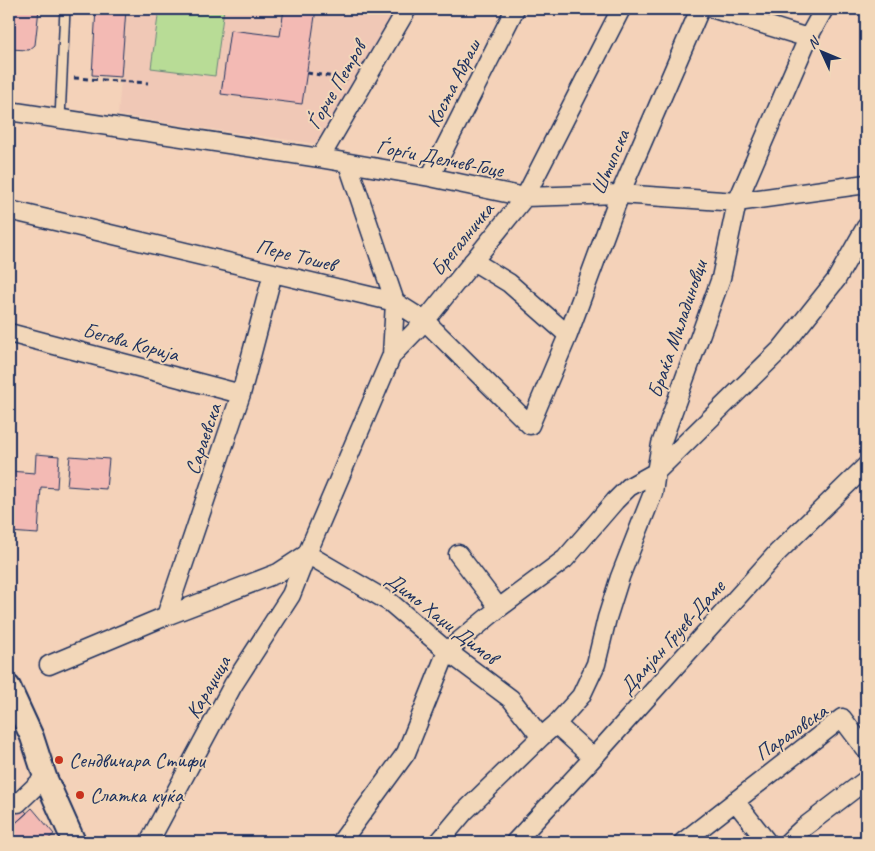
<svg xmlns="http://www.w3.org/2000/svg" width="875" height="851" font-family="Caveat,sans-serif">
<style>
.built{fill:#f0c8b6}
.green{fill:#b8dc96;stroke:#6a867a}
.building{fill:#f3bab4;stroke:#1b2f5e}
.lines{fill:none;stroke-linecap:round;stroke-linejoin:round}
.service-casing{stroke:#1b2f5e;stroke-width:12}
.minor-casing{stroke:#1b2f5e;stroke-width:21}
.tertiary-casing{stroke:#1b2f5e;stroke-width:26}
.path{stroke:#1b2f5e;stroke-width:3;stroke-dasharray:5 4;stroke-linecap:butt}
.service{stroke:#f2d7b9;stroke-width:9}
.minor{stroke:#f2d7b9;stroke-width:18}
.tertiary{stroke:#f2d7b9;stroke-width:22}
.poi-dot{fill:#c8321e;stroke:#f2d7b9;stroke-width:2}
.labels{text-anchor:middle;dominant-baseline:central;stroke-width:4;stroke-linejoin:round;paint-order:stroke}
.street-label{font-size:21px;fill:#1b2f5e;stroke:#f2d7b9}
.poi-label{font-size:21px;fill:#1b2f5e;stroke:#f2d7b9;text-anchor:start}
</style>
<rect width="100%" height="100%" fill="#f4d2b9"/>
<filter id="ink" filterUnits="userSpaceOnUse"><feTurbulence type="fractalNoise" baseFrequency=".02" numOctaves="2"/><feDisplacementMap in="SourceGraphic" scale="10" xChannelSelector="R" yChannelSelector="G"/><feConvolveMatrix kernelMatrix="1 2 1 2 8 2 1 2 1" color-interpolation-filters="sRGB"/></filter>
<g filter="url(#ink)">
<path class="built" d="M126,9H395L318,144L174,124L118,115L121,81Z"/>
<path class="green" d="M159,9H224L215,76L151,68Z"/>
<path class="building" d="M9,9H39L35,45L29,50L9,49Z
M96,9H126L121,77L92,75Z
M284,9H316L302,104L221,94L230,30L280,36Z
M36,454L59,456L57,488L41,487L38,534L9,532V471L35,473Z
M70,456L109,459L106,489L67,486Z
M9,793L27,813L9,829Z
M32,808L54,834L45,842H9V829Z"/>
<g class="lines">
<defs>
<path id="service" d="M60,119L65,9"/>
<path id="minor" d="M714,9L808,38
M9,111L320,158L430,177L525,197L620,194L737,202L866,184
M320,158L407,9
M430,177L515,9
M9,210L395,302L425,321L530,425L568,335L620,194L700,9
M473,261L509,283L568,335
M9,333L241,394
M392,355L425,321L525,197L621,9
M458,554L499,608
M166,616L241,394L273,273
M49,665L166,616L278,573L307,554L391,603L447,651L511,699L541,737
M556,724L593,758
M735,801L767,842
M18,803L45,777
M149,842L233,685L291,595L307,554L392,355L395,302L348,164
M341,842L406,753L447,651L499,608L565,559L615,501L629,487L656,472L661,444L721,278L737,202L808,38L824,9
M439,842L464,812L541,737L556,724L581,696L596,664L607,618L620,577L653,493L656,472L781,349L836,280L866,227
M515,842L593,758L777,553L866,466
M683,842L842,718L866,750
M788,842L803,828L866,780"/>
<path id="tertiary" d="M9,687L32,737L45,777L74,842"/>
</defs>
<use href="#service" class="service-casing"/>
<use href="#minor" class="minor-casing"/>
<use href="#tertiary" class="tertiary-casing"/>
<path class="path" d="M307,73L348,79
M74,78L148,83"/>
<use href="#service" class="service"/>
<use href="#minor" class="minor"/>
<use href="#tertiary" class="tertiary"/>
</g>
</g>
<g class="poi-dot">
<circle cx="59" cy="760" r="5"/>
<circle cx="80" cy="795" r="5"/>
</g>
<g class="labels">
<g class="street-label">
<text transform="translate(453 83) rotate(-63)">Коста Абраш</text>
<text transform="translate(336 85) rotate(-60)">Ѓорче Петров</text>
<text transform="translate(440 158) rotate(11)">Ѓорѓи Делчев-Гоце</text>
<text transform="translate(610 162) rotate(-67)">Штипска</text>
<text transform="translate(462 239) rotate(-51)">Брегалничка</text>
<text transform="translate(296 255) rotate(14)">Пере Тошев</text>
<text transform="translate(677 329) rotate(-71)">Браќа Миладиновци</text>
<text transform="translate(131 342) rotate(15)">Бегова Корија</text>
<text transform="translate(203 439) rotate(-71)">Сараевска</text>
<text transform="translate(442 618) rotate(38)">Димо Хаџи Димов</text>
<text transform="translate(672 637) rotate(-48)">Дамјан Груев-Даме</text>
<text transform="translate(208 687) rotate(-60)">Караџица</text>
<text transform="translate(791 732) rotate(-35)">Параловска</text>
</g>
<g class="poi-label">
<text x="69" y="760">Сендвичара Стифи</text>
<text x="90" y="795">Слатка куќа</text>
</g>
</g>
<rect width="875" height="851" fill="none" stroke="#f2d7b9" stroke-width="30"/>
<rect x="15" y="15" width="845" height="821" fill="none" stroke="#1b2f5e" stroke-width="2" filter="url(#ink)"/>
<g transform="translate(822 52) rotate(314)" stroke="#f2d7b9" stroke-width="4" paint-order="stroke">
<path d="M0-4L9 19L0 12L-9 19Z" fill="#1b2f5e"/>
<text y="-8" font-size="14" font-weight="bold" text-anchor="middle" fill="#1b2f5e">N</text>
</g>
</svg>
